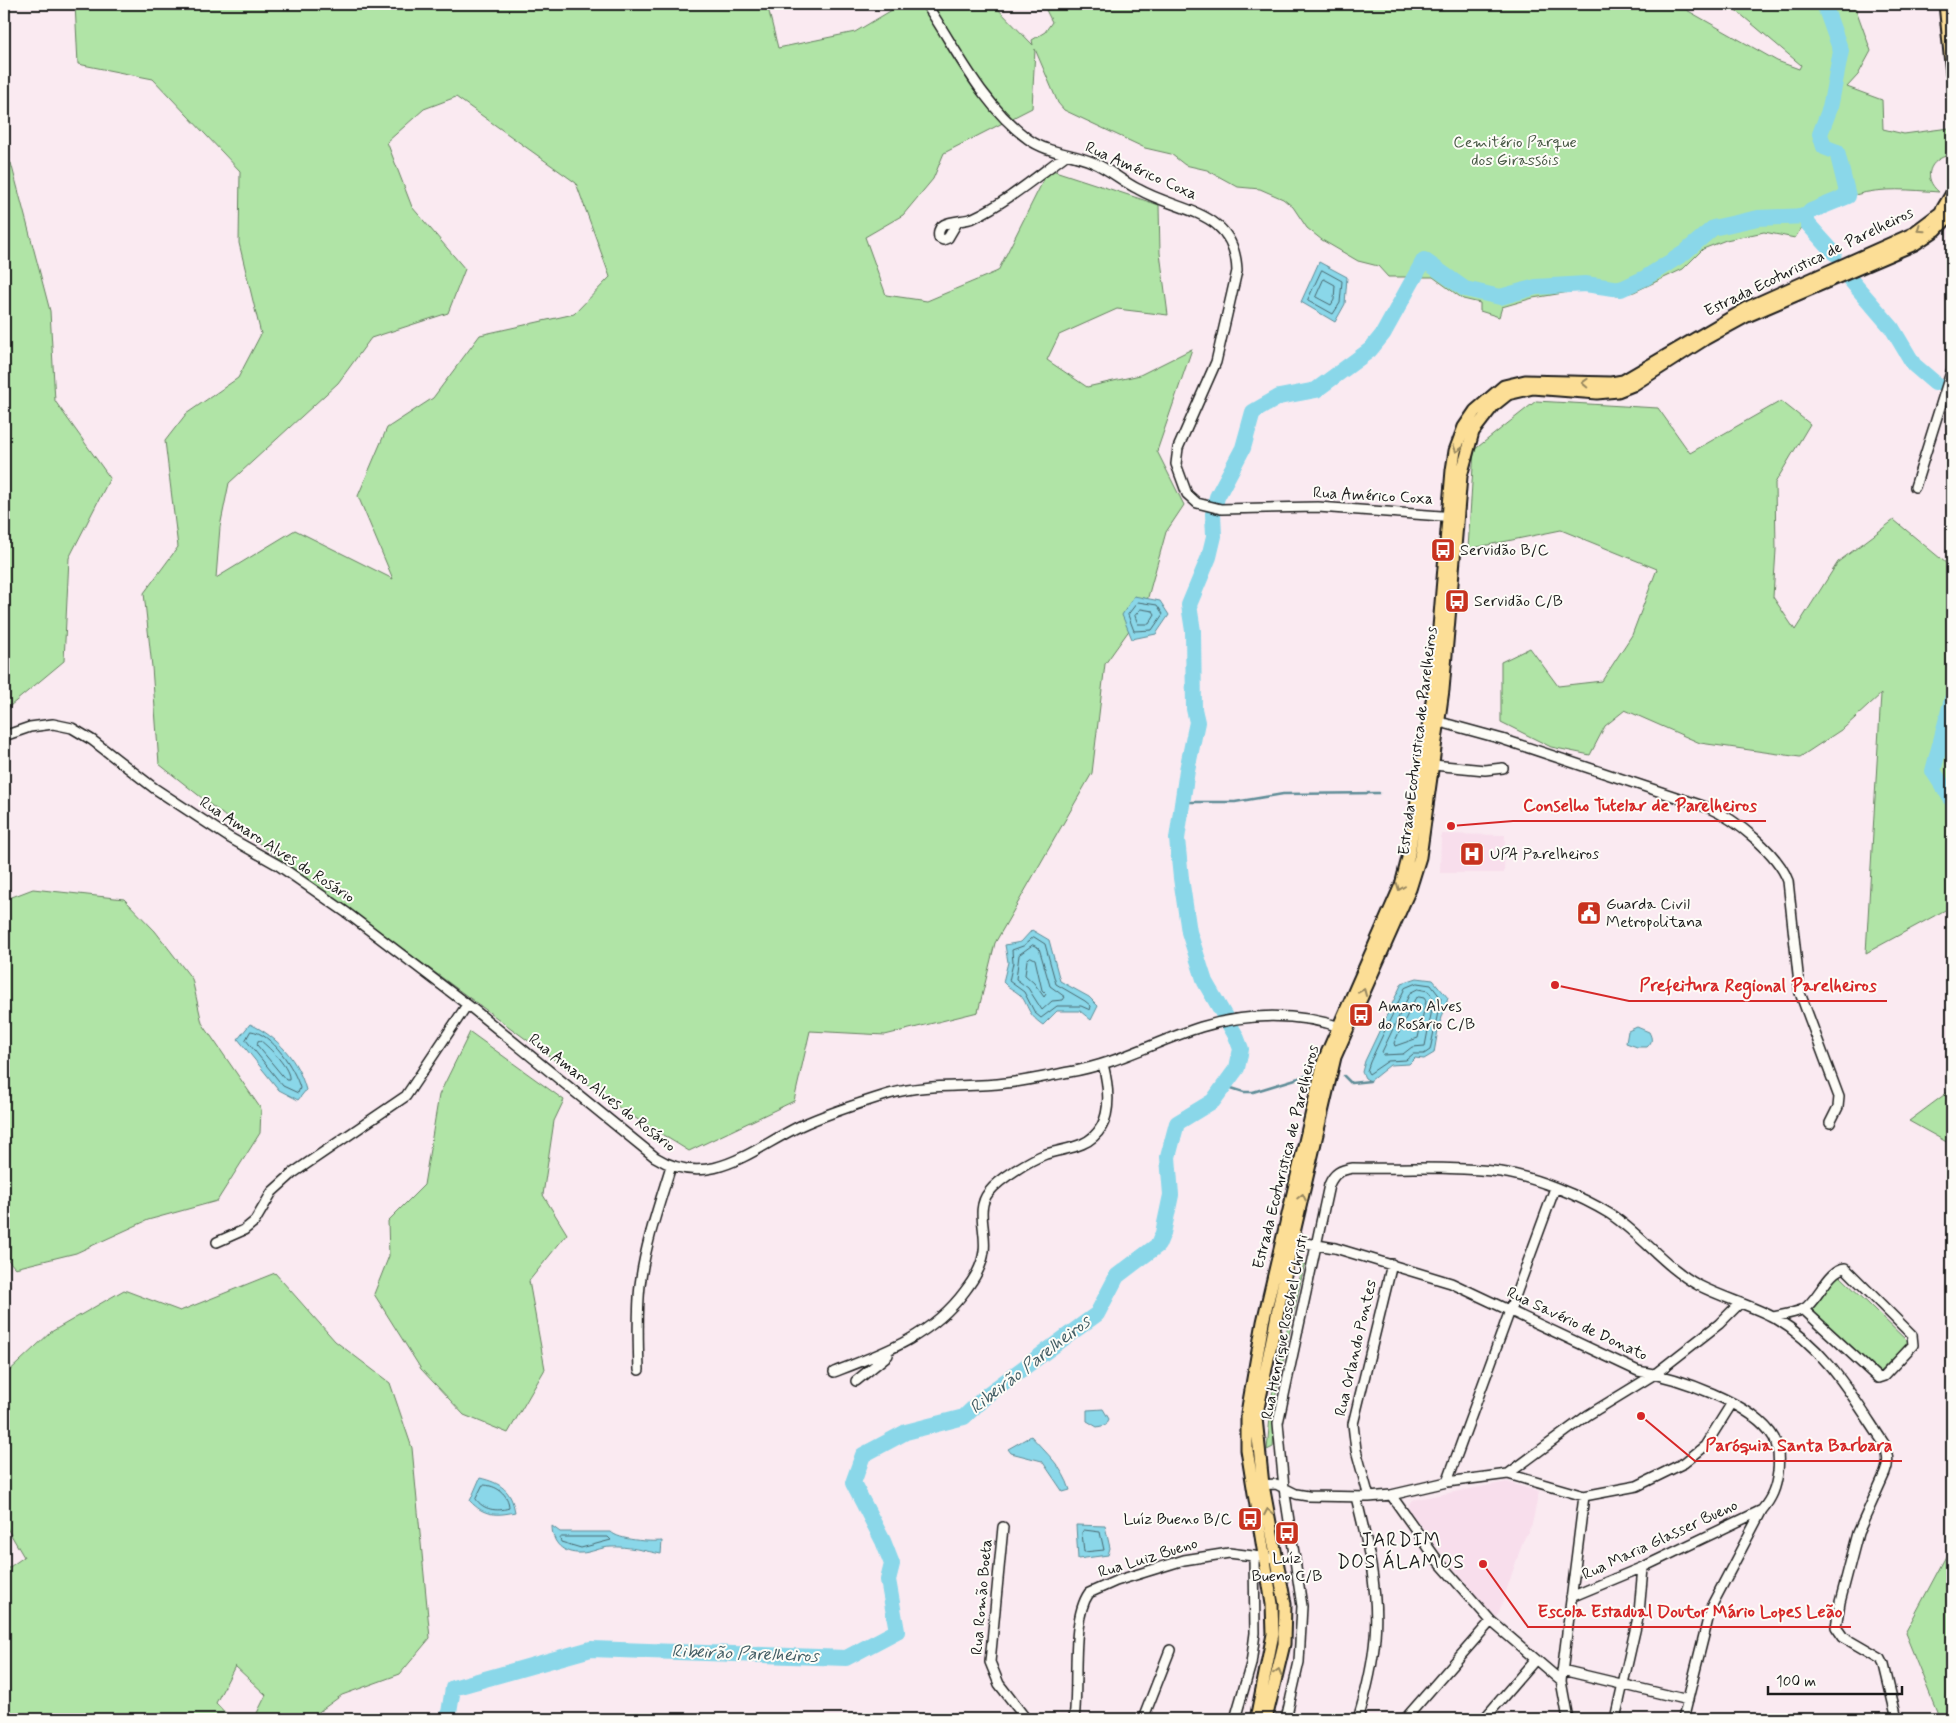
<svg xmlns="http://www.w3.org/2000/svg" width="1956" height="1723" font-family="Mynerve,sans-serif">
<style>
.built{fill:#f8deec}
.green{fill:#b0e4a6;stroke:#668061;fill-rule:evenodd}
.water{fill:#8ad7e9;stroke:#5e8c97}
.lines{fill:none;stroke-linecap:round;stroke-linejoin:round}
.shore{stroke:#48676e;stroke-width:1}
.stream{stroke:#5e8c97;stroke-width:2.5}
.river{stroke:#8ad7e9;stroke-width:16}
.minor-casing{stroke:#1c1c1c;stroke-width:12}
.major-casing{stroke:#1c1c1c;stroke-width:15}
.minor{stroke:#fdfcf7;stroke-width:9}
.major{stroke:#fcde96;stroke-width:11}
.oneway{stroke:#97875f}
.labels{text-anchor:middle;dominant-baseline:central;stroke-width:4;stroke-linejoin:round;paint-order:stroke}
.park-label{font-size:16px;fill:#485845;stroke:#fdfcf7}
.street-label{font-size:16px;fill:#1c1c1c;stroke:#fdfcf7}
.poi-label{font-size:16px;fill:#1c1c1c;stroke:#fdfcf7;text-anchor:start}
.water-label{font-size:18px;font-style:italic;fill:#425d64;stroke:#fdfcf7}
.quarter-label{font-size:19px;letter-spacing:1px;fill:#1c1c1c;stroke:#fdfcf7}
.leader{fill:none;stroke:#d62828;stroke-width:2}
.callout-dot{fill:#d62828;stroke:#fdfcf7;stroke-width:2}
.callout-label{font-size:18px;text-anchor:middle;font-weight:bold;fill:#d62828;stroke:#fdfcf7;stroke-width:4;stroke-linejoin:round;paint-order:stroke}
</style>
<rect width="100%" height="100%" fill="#faeaf1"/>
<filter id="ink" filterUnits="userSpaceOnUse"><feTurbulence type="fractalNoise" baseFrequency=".02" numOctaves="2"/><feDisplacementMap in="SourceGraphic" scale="10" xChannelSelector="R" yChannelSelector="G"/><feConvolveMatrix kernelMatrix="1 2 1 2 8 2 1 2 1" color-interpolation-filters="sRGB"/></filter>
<g filter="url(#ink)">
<path class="built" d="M1441,834L1505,835L1504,873H1440Z
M1507,1482L1539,1492L1532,1524L1523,1541L1497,1618L1468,1587L1409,1510V1504L1412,1500Z"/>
<path class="green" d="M75,4H767L778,48L855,32L902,4H993L1033,45L1032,40L1045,32L1052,22L1043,4H1676L1777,61L1799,69L1801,65L1732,7L1724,4H1854L1871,51L1858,75L1847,87L1882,100L1883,129L1904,134L1949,128L1952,151L1950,155C1929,159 1922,178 1939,192C1911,190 1882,187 1855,195C1849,197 1846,204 1840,206C1813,217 1812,211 1795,238L1764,232L1726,240L1703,249L1683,269L1634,292L1617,296L1594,288L1533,298L1502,307L1499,317L1480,311V303L1463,299L1433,277H1388L1378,266L1358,261L1322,240L1307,228L1293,207L1283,199L1260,189L1238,187L1207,170L1185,165L1171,154L1145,148L1064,110L1058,103L1035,49L1032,108L944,153L933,179L903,215L865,237L886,295L927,301L998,271L1049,169L1159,205L1160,253L1168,315L1117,309L1059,335L1047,360L1087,387L1140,375L1192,349L1157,451L1184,505L1166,532L1145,608L1105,664L1092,773L995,943L978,1012L885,1035L810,1031L794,1101L689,1151L624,1111L269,851L159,764L152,667L144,593L178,547L165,441L186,414L238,378L261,334L239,243L240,171L153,79L78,64ZM456,97L576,183L610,277L574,314L480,335L433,398L387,428L358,496L393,579L295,530L216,578L220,527L229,483L338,383L371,338L448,313L465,269L412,207L387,142L424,109Z
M4,158L11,163L50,311L55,401L110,478L69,558L64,661L4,711Z
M1536,401L1658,408L1690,453L1781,401L1810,424L1775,483L1776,550L1773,597L1795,630L1838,562L1894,520L1952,568V911L1949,908L1866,953L1881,694L1844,728L1800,757L1700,743L1625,710L1605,726L1590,755L1551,747L1501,722V662L1530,648L1558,686L1602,681L1632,635L1657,569L1561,530L1468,549L1474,450Z
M33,889L124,899L155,931L192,979L202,1023L261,1109L260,1133L217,1201L148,1220L76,1253L15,1268L4,1255V900Z
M470,1032L564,1100L554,1121L543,1195L567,1234L529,1281L545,1369L508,1433L464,1415L421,1369L374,1294L389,1256L388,1221L424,1185L439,1095Z
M1952,1089V1145L1909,1121Z
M1305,1262L1276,1394L1273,1447L1267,1450L1272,1395L1302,1264Z
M275,1273L335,1341L390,1383L412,1448L430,1638L400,1674L342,1695L309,1719H254L266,1695L235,1666L216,1703L231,1719H4V1571L24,1557L4,1523V1376L51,1332L124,1290L180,1311Z
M1838,1274L1909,1343L1876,1375L1808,1310Z
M1952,1545V1719H1940L1905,1633Z"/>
<path class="water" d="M1319,262L1347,277L1345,304L1335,322L1301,302Z
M1134,596L1160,601L1169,615L1156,634L1132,639L1122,615Z
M1032,930L1049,940L1060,981L1089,997L1098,1006L1091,1020L1080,1011H1057L1043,1025C1025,1013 1029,1003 1019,994C1013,989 1008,988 1003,982L1008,962L1005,945L1021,942Z
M1417,978L1433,980L1448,998L1438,1030L1434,1053L1424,1059L1415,1058L1409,1064L1390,1065L1370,1081L1365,1078L1362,1072L1365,1061L1402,983Z
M250,1024C278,1037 298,1060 306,1090L298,1100L279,1090L238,1039Z
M1637,1027L1649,1032C1652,1038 1653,1042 1647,1047H1637L1626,1043L1628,1031Z
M1103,1409L1109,1419L1106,1425L1097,1427L1087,1421V1410Z
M1031,1436C1047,1454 1063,1467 1070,1490L1063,1492L1042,1461L1011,1453L1008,1449Z
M480,1478C501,1483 511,1490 515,1512C496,1516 484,1516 470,1501Z
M1076,1525L1105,1526L1110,1548L1108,1555L1078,1559Z
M552,1526L560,1532H611C619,1540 649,1542 662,1541L661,1554C646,1551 627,1546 611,1547C601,1547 591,1553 581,1553C563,1554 552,1543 552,1526Z"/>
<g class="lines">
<path class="shore" d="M1322,270L1342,281L1340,303L1333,314L1308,300Z
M1324,279L1335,285L1334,300L1331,305L1316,297Z
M1138,602L1157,605L1163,614L1152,630L1134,631L1128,615Z
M1141,609L1153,611L1155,614L1149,624H1138L1135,616Z
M1034,937L1045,944L1056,984L1085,1001L1091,1006L1090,1010L1081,1006H1057L1041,1018L1035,1013L1024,992L1009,981L1013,963L1012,950L1023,946Z
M1033,945L1039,948L1050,986L1065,997L1063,1000L1052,1001L1042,1010L1028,988L1016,979L1019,955Z
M1031,957L1035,959L1042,990L1046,994L1044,997L1034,983L1025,975L1027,960Z
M1417,983L1431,985L1441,998L1430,1050L1424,1054H1413L1406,1060L1388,1061L1369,1074L1367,1071L1370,1062L1405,988Z
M1418,989L1428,991L1434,999L1425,1046L1412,1047L1403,1054L1383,1055L1382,1052L1410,993Z
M1419,997L1424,998L1426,1001L1418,1038L1395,1046L1394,1043L1415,999Z
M251,1031C272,1033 295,1069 300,1088L298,1093L283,1086L246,1040Z
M261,1041C270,1048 291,1069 289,1080H286L257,1045L258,1041Z
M483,1485C496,1485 509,1494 509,1508C497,1512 483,1510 476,1499Z
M1084,1530L1100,1532L1104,1550L1084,1552L1082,1533Z
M562,1537H608L611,1540L581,1548L561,1542L560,1539Z"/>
<path class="stream" d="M1182,802H1235L1283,794L1379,793
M1344,1076L1351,1083L1370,1081
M1225,1086L1244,1092H1253L1312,1074"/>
<path class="river" d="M1806,216L1808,224L1834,253
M1849,278L1892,328L1914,365L1935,383
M1952,699L1933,771L1952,800
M448,1719L453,1688L591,1649L846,1658L897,1631L888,1580L892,1564L883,1541L853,1483L863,1455L906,1432L964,1417L988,1394L1097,1314L1117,1276L1158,1245L1163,1233L1171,1195L1168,1157L1177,1123L1213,1101L1237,1068L1241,1049L1236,1036L1205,982L1189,932L1181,878L1177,839L1187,770L1197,722L1194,709L1193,631L1189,605L1209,557L1214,536L1213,514L1217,497L1243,448L1253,412L1279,397L1316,390L1370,350L1383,334L1424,260L1465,289L1500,297L1536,287L1585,284L1621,289L1645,278L1684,253L1713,228L1758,218L1806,216L1811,211L1848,196L1837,152L1824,147L1820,134L1830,108L1841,51L1824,4"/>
<defs>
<path id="minor" d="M926,4C957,50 982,105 1028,139C1047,153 1071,153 1092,162C1109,169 1122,181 1138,189C1180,213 1235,209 1237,271L1216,362L1178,448L1176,464L1187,494L1197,503L1221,509L1318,507L1455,517
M958,221L948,238L943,240L939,238C935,218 961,223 973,218C1007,202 1036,177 1066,155
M1915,487L1952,369
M1440,722L1502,739L1709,808C1735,819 1778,853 1788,881L1800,993L1839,1097L1838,1107L1830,1123
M4,736L30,727L53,724L72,728L92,740L154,788L230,838L278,865L347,913L473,1009L655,1157C709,1191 752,1149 800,1126C828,1113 860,1103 889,1094C928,1083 967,1088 1006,1083C1027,1081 1048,1076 1069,1072C1117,1064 1156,1041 1201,1027C1247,1013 1298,1012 1343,1028
M1433,765L1485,770L1503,768
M1287,1240L1335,1248L1451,1283L1638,1371C1676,1377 1754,1403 1774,1438C1779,1448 1779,1461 1778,1472C1776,1488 1772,1498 1762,1510L1711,1607L1683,1719
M217,1242L244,1230L255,1221L272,1192L293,1173L406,1096L467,1005
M1773,1317C1783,1315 1795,1313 1804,1309C1818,1300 1829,1269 1845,1268L1912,1335L1913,1345L1884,1376L1878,1378L1803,1309
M639,1370C638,1342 637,1313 640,1285C645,1245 659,1205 671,1166
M834,1372C884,1353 932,1336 965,1291C974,1279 982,1267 984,1251C987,1231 975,1209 989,1192C999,1179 1030,1160 1046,1154C1058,1150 1071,1149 1082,1144C1114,1130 1110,1092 1103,1064
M856,1381L888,1355
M1508,1474L1588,1415L1655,1374L1719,1324L1740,1303
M1447,1482L1555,1188
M1259,1485L1276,1484L1296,1494L1308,1496L1369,1497L1391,1495L1447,1482L1508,1474L1584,1496L1605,1492L1637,1486L1684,1463L1705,1446L1732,1403
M1391,1495L1438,1561L1491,1621L1561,1681
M1356,1497C1367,1541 1379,1590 1375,1637C1373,1664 1366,1693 1358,1719
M1369,1497L1356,1450L1353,1424L1392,1264
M1003,1527L990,1662L999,1684L1026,1719
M1571,1597L1643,1567L1762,1510
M1562,1670L1688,1700
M1074,1719C1079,1686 1070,1620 1089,1593L1116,1581L1184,1560L1229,1553L1269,1558
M1143,1719L1170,1650
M1235,1719L1251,1664L1255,1633L1254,1556
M1286,1719L1299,1662L1302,1606L1284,1488L1278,1423L1329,1185C1334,1173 1340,1170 1353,1168C1402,1169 1452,1166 1501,1172C1535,1177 1581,1196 1610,1214C1642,1235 1665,1267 1698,1285C1723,1298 1751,1305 1775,1318C1827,1349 1852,1396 1885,1445C1888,1456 1889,1463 1885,1473L1858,1533L1840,1602L1836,1627L1843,1637L1881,1659L1884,1665L1897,1719
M1405,1719L1491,1621
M1484,1719L1535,1660
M1568,1719L1561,1681L1584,1496
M1615,1719L1639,1613L1643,1567"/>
<path id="major" d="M1945,4L1952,74
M1256,1719L1273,1634L1272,1604L1247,1450V1413L1263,1322L1324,1060L1401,885L1409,854L1434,688L1452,470L1455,451L1464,427L1475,411L1504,386L1525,381L1611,383L1623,381L1751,306L1912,234L1940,213L1952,193
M1266,1719L1284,1644L1285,1604L1263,1485L1256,1418L1292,1241L1335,1057L1410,889L1420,857L1443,690L1461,476L1473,432L1493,406L1508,394L1533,388L1597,393L1618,391L1633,385L1705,339L1747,316L1915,244L1936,230L1952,213"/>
</defs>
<use href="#minor" class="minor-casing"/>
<use href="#major" class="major-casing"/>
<use href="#minor" class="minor"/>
<use href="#major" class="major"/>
</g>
<defs><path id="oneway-chevron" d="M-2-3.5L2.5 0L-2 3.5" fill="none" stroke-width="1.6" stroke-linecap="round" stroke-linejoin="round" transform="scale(1.25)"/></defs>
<g class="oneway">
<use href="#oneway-chevron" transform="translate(1920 229) rotate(145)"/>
<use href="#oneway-chevron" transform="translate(1585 383) rotate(-178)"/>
<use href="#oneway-chevron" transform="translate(1457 449) rotate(107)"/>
<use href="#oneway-chevron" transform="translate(1400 887) rotate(111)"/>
<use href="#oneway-chevron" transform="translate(1363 992) rotate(-67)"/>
<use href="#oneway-chevron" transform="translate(1302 1197) rotate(-77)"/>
<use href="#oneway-chevron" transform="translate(1268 1512) rotate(-100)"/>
<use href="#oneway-chevron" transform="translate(1278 1672) rotate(-75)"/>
</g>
</g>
<defs>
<symbol id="bus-square" viewBox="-11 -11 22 22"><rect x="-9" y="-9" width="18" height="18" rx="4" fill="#c8321e" stroke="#fdfcf7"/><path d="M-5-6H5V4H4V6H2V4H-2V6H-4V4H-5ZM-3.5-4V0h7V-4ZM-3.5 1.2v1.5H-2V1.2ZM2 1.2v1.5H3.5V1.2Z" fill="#fff"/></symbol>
<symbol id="hospital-square" viewBox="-11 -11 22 22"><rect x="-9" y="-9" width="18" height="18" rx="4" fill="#c8321e" stroke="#fdfcf7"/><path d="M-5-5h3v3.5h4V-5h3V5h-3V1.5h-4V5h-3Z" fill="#fff"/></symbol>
<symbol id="civic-square" viewBox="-11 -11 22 22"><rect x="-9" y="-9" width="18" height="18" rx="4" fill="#c8321e" stroke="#fdfcf7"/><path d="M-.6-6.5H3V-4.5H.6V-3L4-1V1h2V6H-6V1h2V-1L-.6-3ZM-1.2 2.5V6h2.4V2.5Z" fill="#fff"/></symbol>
</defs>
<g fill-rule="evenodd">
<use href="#bus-square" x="1429" y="536" width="28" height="28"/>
<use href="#bus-square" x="1443" y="587" width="28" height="28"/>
<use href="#hospital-square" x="1458" y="840" width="28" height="28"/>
<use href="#civic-square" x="1575" y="899" width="28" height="28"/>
<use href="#bus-square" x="1347" y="1001" width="28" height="28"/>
<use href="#bus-square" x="1236" y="1505" width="28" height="28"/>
<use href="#bus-square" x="1273" y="1519" width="28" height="28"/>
</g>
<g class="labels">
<g class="park-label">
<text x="1515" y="142">Cemitério Parque<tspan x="1515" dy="18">dos Girassóis</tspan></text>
</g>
<g class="street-label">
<text transform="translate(1141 171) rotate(24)">Rua Américo Coxa</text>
<text transform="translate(1809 262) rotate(-26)">Estrada Ecoturistica de Parelheiros</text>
<text transform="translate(1373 496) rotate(3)">Rua Américo Coxa</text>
<text transform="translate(1418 741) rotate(-83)">Estrada Ecoturistica de Parelheiros</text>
<text transform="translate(277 850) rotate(33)">Rua Amaro Alves do Rosário</text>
<text transform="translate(602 1093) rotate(38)">Rua Amaro Alves do Rosário</text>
<text transform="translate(1286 1157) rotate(-76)">Estrada Ecoturistica de Parelheiros</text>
<text transform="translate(1577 1324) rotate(25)">Rua Savério de Donato</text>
<text transform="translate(1285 1327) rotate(-79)">Rua Henrique Roschel Christi</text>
<text transform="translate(1356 1348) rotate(-77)">Rua Orlando Pontes</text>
<text transform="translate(1660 1540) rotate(-25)">Rua Maria Glasser Bueno</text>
<text transform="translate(1148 1558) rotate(-17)">Rua Luiz Bueno</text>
<text transform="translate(982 1597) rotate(-85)">Rua Romão Boeta</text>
</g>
<g class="poi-label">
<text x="1460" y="550">Servidão B/C</text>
<text x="1474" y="601">Servidão C/B</text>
<text x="1490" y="854">UPA Parelheiros</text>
<text x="1606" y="904">Guarda Civil<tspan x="1606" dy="18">Metropolitana</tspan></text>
<text x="1378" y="1006">Amaro Alves<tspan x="1378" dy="18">do Rosário C/B</tspan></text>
<text x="1232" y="1519" text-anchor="end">Luíz Bueno B/C</text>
<text x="1287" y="1558" text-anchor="middle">Luíz<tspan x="1287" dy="18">Bueno C/B</tspan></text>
</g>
<g class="water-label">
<text transform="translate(1030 1365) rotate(-38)">Ribeirão Parelheiros</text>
<text transform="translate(745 1654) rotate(2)">Ribeirão Parelheiros</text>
</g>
<g class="quarter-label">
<text x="1401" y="1540">JARDIM<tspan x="1401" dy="22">DOS ÁLAMOS</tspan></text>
</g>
</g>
<path class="leader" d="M1451 826L1513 821H1766M1555 985L1629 1001H1887M1641 1416L1695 1461H1902M1483 1564L1528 1627H1851"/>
<g class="callout-dot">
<circle cx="1451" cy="826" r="5"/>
<circle cx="1555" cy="985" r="5"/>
<circle cx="1641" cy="1416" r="5"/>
<circle cx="1483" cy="1564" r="5"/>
</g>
<g class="callout-label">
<text x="1640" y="811">Conselho Tutelar de Parelheiros</text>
<text x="1758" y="991">Prefeitura Regional Parelheiros</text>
<text x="1799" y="1451">Paróquia Santa Barbara</text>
<text x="1690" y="1617">Escola Estadual Doutor Mário Lopes Leão</text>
</g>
<rect width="1956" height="1723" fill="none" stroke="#fdfcf7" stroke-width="20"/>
<rect x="10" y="10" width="1936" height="1703" fill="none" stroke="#1c1c1c" stroke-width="2" filter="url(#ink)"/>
<path d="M1768 1686v8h134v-8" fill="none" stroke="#1c1c1c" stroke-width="2.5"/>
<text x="1776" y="1686" font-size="15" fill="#1c1c1c" stroke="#fdfcf7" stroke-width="4" paint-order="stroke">100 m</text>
</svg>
